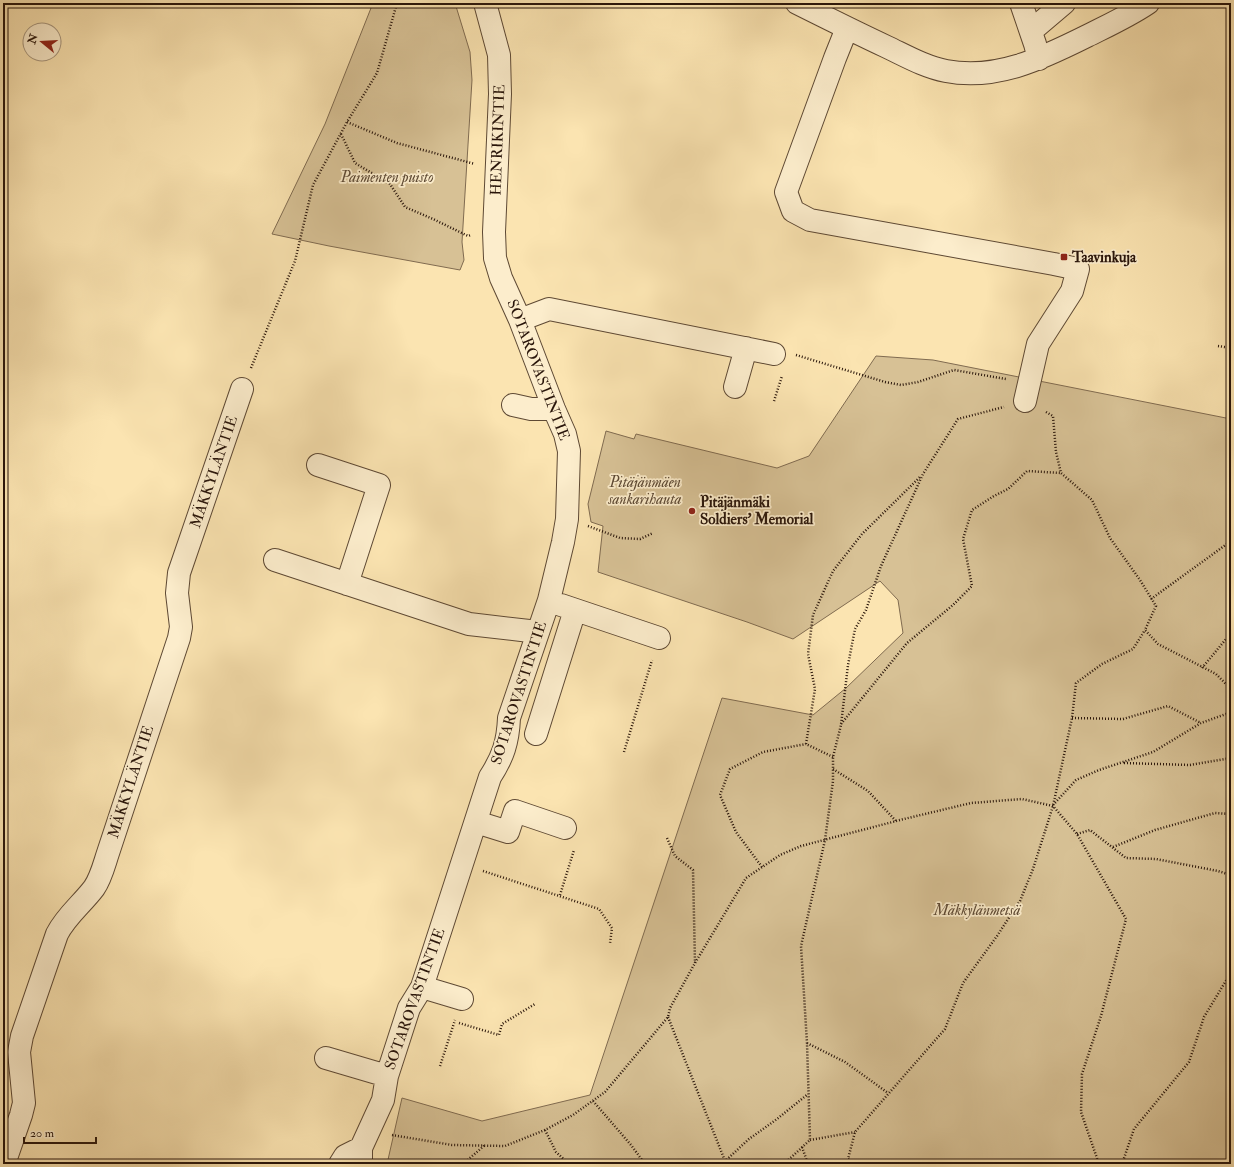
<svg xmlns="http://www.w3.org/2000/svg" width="1234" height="1167" font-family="'IM FELL Double Pica',serif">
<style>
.green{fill:#d7c195;stroke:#806b50}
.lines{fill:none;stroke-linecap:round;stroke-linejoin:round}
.minor-casing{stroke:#5e4934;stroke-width:24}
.path{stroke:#29150a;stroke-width:2.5;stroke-dasharray:1 2;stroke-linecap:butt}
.minor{stroke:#fcedcc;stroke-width:22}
.poi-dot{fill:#8f2418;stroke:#fcedcc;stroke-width:1.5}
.labels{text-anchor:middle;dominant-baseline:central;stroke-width:3.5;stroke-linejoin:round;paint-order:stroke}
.street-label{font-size:15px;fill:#29150a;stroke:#fcedcc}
.park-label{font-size:15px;font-style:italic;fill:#5d4934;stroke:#fcedcc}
.poi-label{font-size:15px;font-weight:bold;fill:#29150a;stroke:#fcedcc;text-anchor:start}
</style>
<rect width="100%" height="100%" fill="#fbe4b1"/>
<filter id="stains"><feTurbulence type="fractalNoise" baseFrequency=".005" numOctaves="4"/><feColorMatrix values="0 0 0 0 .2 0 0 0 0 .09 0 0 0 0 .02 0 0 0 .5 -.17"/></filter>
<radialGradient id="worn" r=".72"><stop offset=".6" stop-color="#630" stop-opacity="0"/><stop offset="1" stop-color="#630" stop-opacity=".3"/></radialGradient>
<path class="green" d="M373,3H455L470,52L472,80L462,242L464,260L460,270L329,246L272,234L325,124Z
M876,356L933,360L1231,419V1164H387L402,1098L482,1121L590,1095L722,698L813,715L846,688L903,633L898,600L880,581L793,639L747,622L598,572L603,526L591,522L588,504L606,431L634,439L636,434L777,468L809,456Z"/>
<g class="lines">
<defs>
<path id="minor" d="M797,3C827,18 857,33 887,47C906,56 925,67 946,71C996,81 1043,58 1087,36C1107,26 1129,16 1148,3
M1021,3L1035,44L1039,59
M847,28L835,58L786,192L793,211L810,220L1054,264L1078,269L1072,291L1038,344L1025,401
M1031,31L1064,3
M520,320L549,309L774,354
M735,387L746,348
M513,405L531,409H554
M318,465L379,485L347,584
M275,560L469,624L538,632
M561,605L659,638
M536,734L575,610
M476,822L508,832L515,811L565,828
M422,987L462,999
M326,1058L387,1076
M4,1164L21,1115L24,1103L19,1052L22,1036L57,934C66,916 82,904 94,888C101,878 104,865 108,853L179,638L181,627L177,593L179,573L242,389
M340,1164L345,1156L361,1148
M361,1164V1148L383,1100L387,1076L409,1008L422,987L490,777C503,757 508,742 509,718L549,600L563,542L567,519L569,451L565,434L554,409L520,320L501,278L495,258L494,232L500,94L499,55L485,3"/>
</defs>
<use href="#minor" class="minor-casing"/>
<path class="path" d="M347,122L397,143L475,164
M341,134L355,163L390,184L405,207L433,219L468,236L471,235
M1218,346L1231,348
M796,355L885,382L901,385L918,382L954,370L1006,379
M251,368L295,261L313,185L347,122L377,73L397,3
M774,401L782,376
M1046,412L1053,416L1056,452L1061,473L1092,500L1110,538L1140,580L1156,606L1145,630L1158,644L1216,674L1231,689
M588,526L620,538L640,539L653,533
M1151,599L1231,541
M1202,668L1231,633
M1072,718L1123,719L1168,706L1201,723
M841,724L907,643L953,605L972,586L963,539L972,510L994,496L1008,489L1027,471L1061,473
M624,752L652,660
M833,757L806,744L815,689L808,654L813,615L833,571L862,534L921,476
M1124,763L1190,765L1231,758
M833,769L868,791L896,821
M1053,805L1076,780L1099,770L1153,752L1201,723L1226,714L1231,709
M1077,834L1090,830L1126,858L1156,859L1218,871L1231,875
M667,838L675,856L693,870L695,963
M1113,847L1155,830L1215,813L1231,814
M762,867L736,832L720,795L730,769L763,752L806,744
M483,871L599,909L612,928L610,943
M560,895L574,850
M668,1017L725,1161L731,1164
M459,1023L499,1035L502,1024L535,1004
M807,1043L845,1062L888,1093
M440,1066L455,1020
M593,1101L631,1145L645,1164
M545,1130L556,1152L569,1164
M392,1135L452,1145L505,1146L545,1130L573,1115L605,1092L668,1017L670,1008L695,963L746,878L780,855L801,846L904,819L971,803L1022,799L1053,806L1077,834L1126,919L1101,1016L1082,1074L1081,1112L1099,1164
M810,1140L855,1132
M802,1147L808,1164
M463,1164L485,1145
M722,1164L749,1139L777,1119L808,1094
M784,1164L810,1140L807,1043L801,946L825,840L833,781V757L841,725L848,665L855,629L866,610L881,566L923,474L958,419L1004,407
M858,1164L859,1163L848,1159L855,1132L945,1029L963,983L997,936L1020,901L1033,869L1053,806L1072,718L1076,683L1102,664L1133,649L1145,630
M1122,1164L1134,1129L1189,1062L1204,1017L1227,979L1231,977"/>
<use href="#minor" class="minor"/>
</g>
<g class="poi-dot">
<rect x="1060" y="253" width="8" height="8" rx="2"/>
<circle cx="692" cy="511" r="4"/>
</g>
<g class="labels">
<g class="street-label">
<text transform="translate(498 140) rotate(-88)">HENRIKINTIE</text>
<text transform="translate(538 370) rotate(69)">SOTAROVASTINTIE</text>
<text transform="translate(214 472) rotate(-71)">MÄKKYLÄNTIE</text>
<text transform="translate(519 693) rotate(-72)">SOTAROVASTINTIE</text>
<text transform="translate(131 782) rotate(-72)">MÄKKYLÄNTIE</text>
<text transform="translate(415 999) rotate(-70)">SOTAROVASTINTIE</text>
</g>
<g class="park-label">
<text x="387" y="177">Paimenten puisto</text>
<text x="645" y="482">Pitäjänmäen<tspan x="645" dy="17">sankarihauta</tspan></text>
<text x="977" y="910">Mäkkylänmetsä</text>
</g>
<g class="poi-label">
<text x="1072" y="257">Taavinkuja</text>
<text x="700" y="502">Pitäjänmäki<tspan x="700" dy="17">Soldiers' Memorial</tspan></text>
</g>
</g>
<rect width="1234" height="1167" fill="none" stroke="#fbe4b1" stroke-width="16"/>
<rect x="4" y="4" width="1226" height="1159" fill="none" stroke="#29150a" stroke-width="2"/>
<rect x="8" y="8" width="1218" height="1151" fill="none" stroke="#29150a"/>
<g transform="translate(42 42) rotate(288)"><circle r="19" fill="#fcedcc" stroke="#a8977e"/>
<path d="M0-3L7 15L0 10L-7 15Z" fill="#8f2418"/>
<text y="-6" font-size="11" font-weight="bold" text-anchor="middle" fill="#29150a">N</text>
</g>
<path d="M24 1137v6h72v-6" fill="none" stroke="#29150a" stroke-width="2"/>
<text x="30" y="1137" font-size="12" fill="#29150a" stroke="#fcedcc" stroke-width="3" paint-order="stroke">20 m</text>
<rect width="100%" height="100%" filter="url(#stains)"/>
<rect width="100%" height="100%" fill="url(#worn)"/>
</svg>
